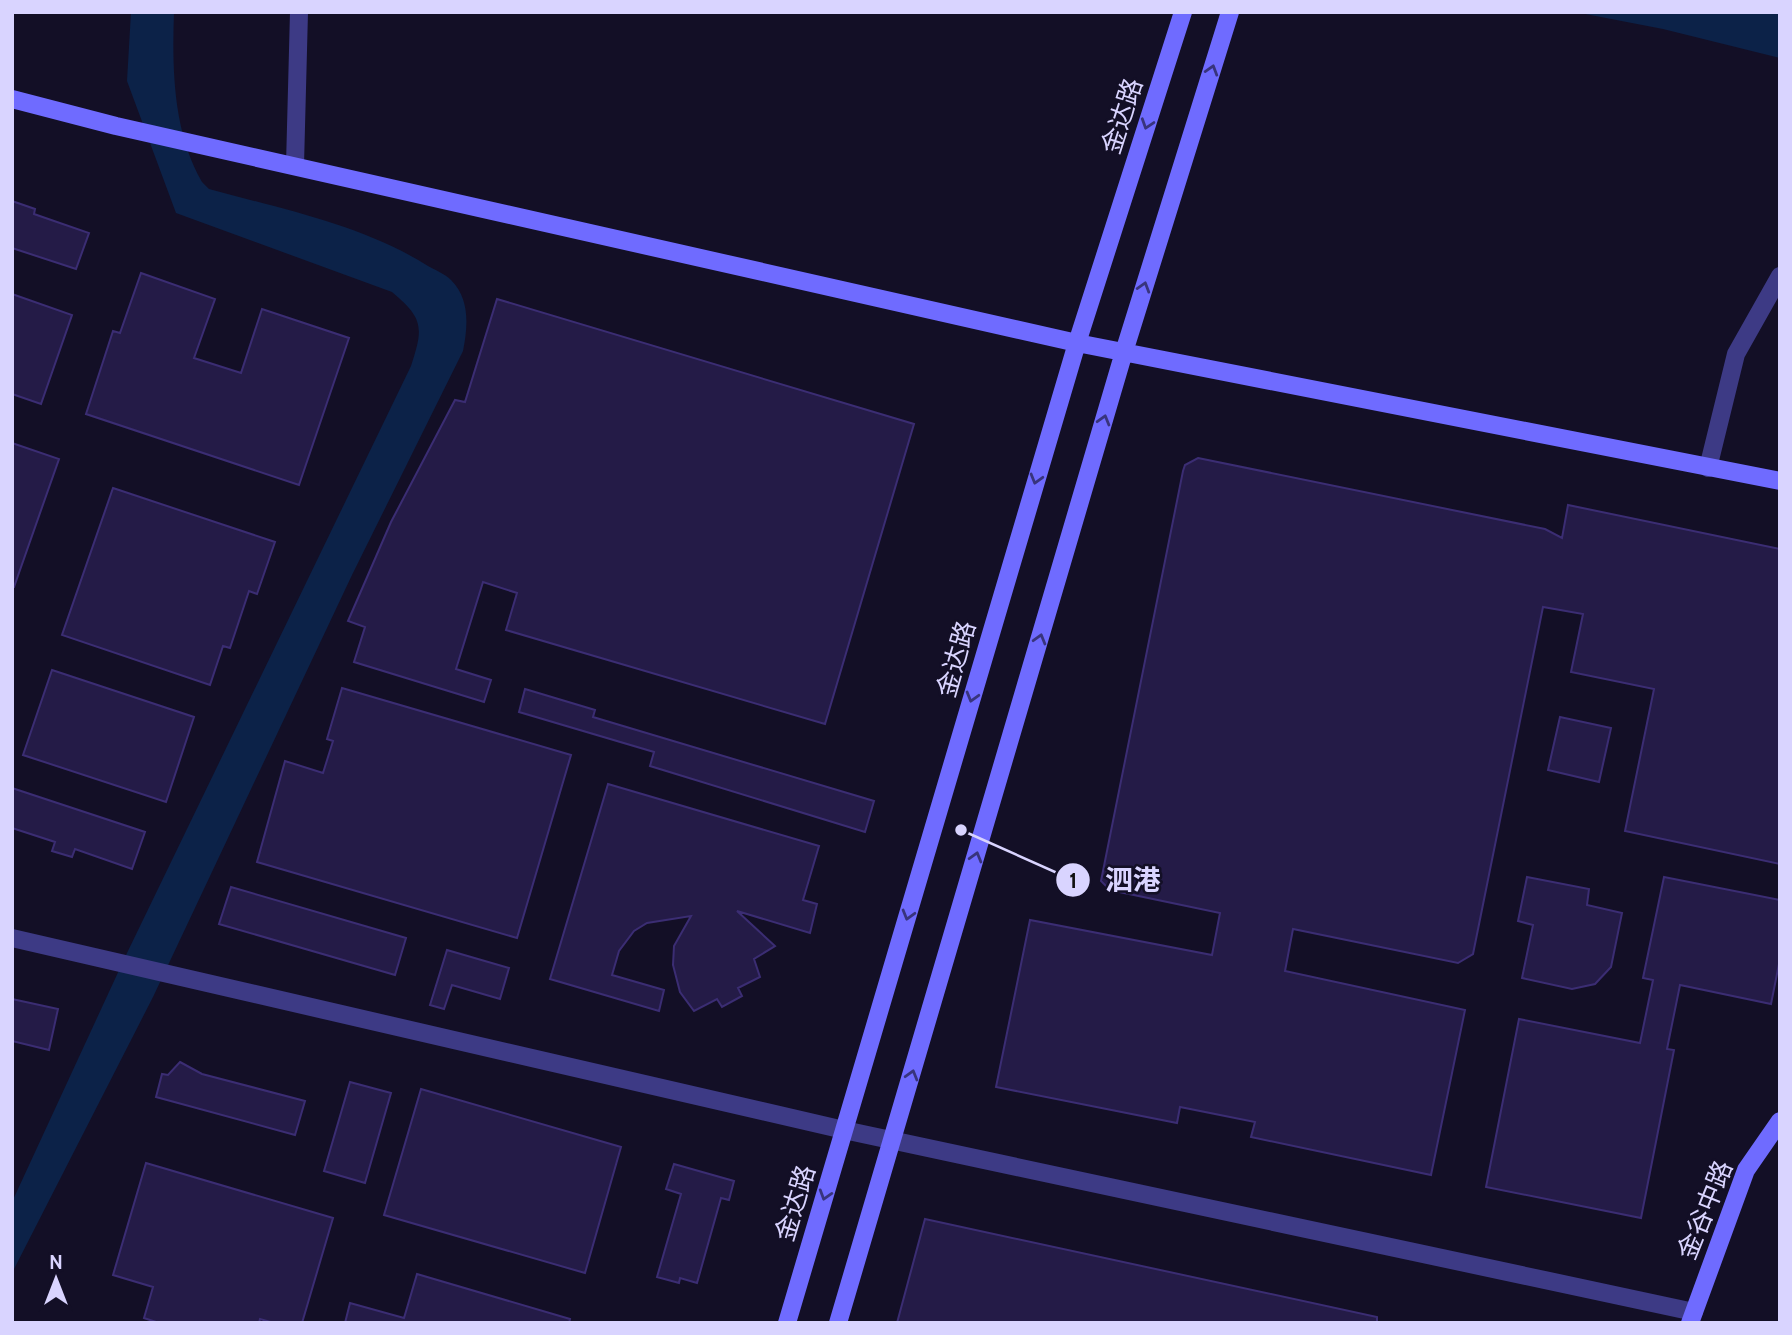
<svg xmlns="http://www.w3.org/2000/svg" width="1792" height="1335" font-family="Cabin,'Noto Sans SC',sans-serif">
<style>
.water{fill:#0c2248}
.building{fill:#241b47;stroke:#3b2d73;stroke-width:2}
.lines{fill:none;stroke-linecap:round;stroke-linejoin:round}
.street{stroke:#3d3a85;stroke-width:18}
.secondary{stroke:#6f6bff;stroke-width:18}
.oneway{stroke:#38347d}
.labels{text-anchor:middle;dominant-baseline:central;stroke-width:5;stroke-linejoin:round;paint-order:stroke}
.street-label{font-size:26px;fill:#d9d4ff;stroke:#130f26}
.leader{fill:none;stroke:#d9d4ff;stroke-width:2.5}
.callout-dot{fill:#d9d4ff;stroke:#130f26;stroke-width:2.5}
.mark-label{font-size:21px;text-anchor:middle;font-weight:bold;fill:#111}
.callout-label{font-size:28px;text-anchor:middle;font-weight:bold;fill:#d9d4ff;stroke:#130f26;stroke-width:5;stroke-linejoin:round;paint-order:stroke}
</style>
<rect width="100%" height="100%" fill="#130f26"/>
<path class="water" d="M131,12H174C172,69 173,132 202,182L209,189C282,209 363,225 428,266C435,270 445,274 451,280C470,299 468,326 463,351L352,575L153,997L12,1273V1202L127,953L411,366C424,327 423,318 392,292L176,213L127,81Z
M1575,12H1780V58L1663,29Z"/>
<path class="building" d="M12,201L35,209L34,214L89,233L76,269L12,248Z
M141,273L215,299L194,358L241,373L262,309L349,338L299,485L86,414L113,331L120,333Z
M12,294L72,315L41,404L12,394Z
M497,299L914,424L825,724L506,630L517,593L483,582L456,669L491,680L484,702L354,662L365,627L348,621L391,522L455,400L465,402Z
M12,443L59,459L14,587H12Z
M1198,458L1545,529L1562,538L1568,505L1780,549V864L1625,831L1654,689L1571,672L1583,614L1543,607L1473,954L1458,963L1293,929L1285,971L1465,1010L1431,1175L1251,1137L1255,1122L1180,1107L1177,1123L996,1087L1030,920L1212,955L1220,913L1110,890L1101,881L1183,471L1185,465Z
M113,488L275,542L257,594L249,591L230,648L223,646L210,685L62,635Z
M52,670L194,717L166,802L23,755Z
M342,688L571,755L517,938L257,862L285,761L323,773L333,741L327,739Z
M525,689L595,710L593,717L874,801L865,832L650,766L654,752L519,712Z
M1560,717L1611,728L1599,782L1548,770Z
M608,784L819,846L803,900L817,904L810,933L737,911L775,946L754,959L760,977L738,988L742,996L722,1007L717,999L694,1011L680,992L673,965L674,946L691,916L647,923L634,931L619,951L612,975L664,990L659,1011L550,979Z
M12,788L145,832L132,869L75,849L72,857L52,851L55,842L12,828Z
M1527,877L1589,889L1587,905L1622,913L1611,967L1595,984L1572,989L1522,978L1533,925L1518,921Z
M1664,877L1780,900V959L1771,1004L1680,985L1667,1049L1674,1050L1641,1218L1486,1187L1519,1019L1640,1043L1653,980L1643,978Z
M231,887L406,938L395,975L219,924Z
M447,950L509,968L500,999L452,985L444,1009L430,1005Z
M12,999L58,1009L49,1050L12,1041Z
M180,1062L202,1074L305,1101L295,1135L156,1097L162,1074L168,1075Z
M350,1082L391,1093L365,1183L324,1171Z
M421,1089L621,1147L585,1273L384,1215Z
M146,1163L333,1218L302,1323H274L260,1319L259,1323H159L144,1318L153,1287L113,1275Z
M674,1164L734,1181L729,1200L721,1198L697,1283L680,1278L679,1283L657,1277L681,1194L666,1189Z
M925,1219L1377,1317V1323H897Z
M417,1274L570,1319L569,1323H345L350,1303L404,1318Z"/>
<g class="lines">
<path class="street" d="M295,165L299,12
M1708,468L1736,354L1780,276
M12,938L844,1130L1694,1312"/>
<path class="secondary" d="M12,99L116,126L1077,343L1780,481
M787,1323L1077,343L1183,12
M838,1323L1124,352L1230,12
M1690,1323L1746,1170L1780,1121"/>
</g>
<defs><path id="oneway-chevron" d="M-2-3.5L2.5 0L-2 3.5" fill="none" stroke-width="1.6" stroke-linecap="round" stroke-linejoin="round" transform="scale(1.75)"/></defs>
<g class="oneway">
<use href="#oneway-chevron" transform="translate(1212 70) rotate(-73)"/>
<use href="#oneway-chevron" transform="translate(1147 124) rotate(108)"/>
<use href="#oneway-chevron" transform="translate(1144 287) rotate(-73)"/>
<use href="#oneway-chevron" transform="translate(1104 420) rotate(-74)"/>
<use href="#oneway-chevron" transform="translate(1036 479) rotate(106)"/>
<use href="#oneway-chevron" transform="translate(1040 639) rotate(-74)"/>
<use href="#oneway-chevron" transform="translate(972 697) rotate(106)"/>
<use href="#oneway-chevron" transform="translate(976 857) rotate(-74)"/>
<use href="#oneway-chevron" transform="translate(908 915) rotate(106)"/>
<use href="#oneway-chevron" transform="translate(912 1075) rotate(-74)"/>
<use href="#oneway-chevron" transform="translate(825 1195) rotate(107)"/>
</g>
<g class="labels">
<g class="street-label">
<text transform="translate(1122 116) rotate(-72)">金达路</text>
<text transform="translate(956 659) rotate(-74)">金达路</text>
<text transform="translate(795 1203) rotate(-73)">金达路</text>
<text transform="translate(1705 1210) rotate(-68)">金谷中路</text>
</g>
</g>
<path class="leader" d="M961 830L1073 880"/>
<g class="callout-dot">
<circle cx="961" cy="830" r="7"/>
<circle cx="1073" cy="880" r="18"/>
</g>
<g class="mark-label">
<text x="1073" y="888">1</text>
</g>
<g class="callout-label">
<text x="1133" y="890">泗港</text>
</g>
<rect width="1792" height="1335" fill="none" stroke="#d9d4ff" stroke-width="28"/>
<g transform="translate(56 1279)" stroke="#130f26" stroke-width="5" paint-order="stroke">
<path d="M0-5L12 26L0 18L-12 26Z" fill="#d9d4ff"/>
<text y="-10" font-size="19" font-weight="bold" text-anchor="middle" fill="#d9d4ff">N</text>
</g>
</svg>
